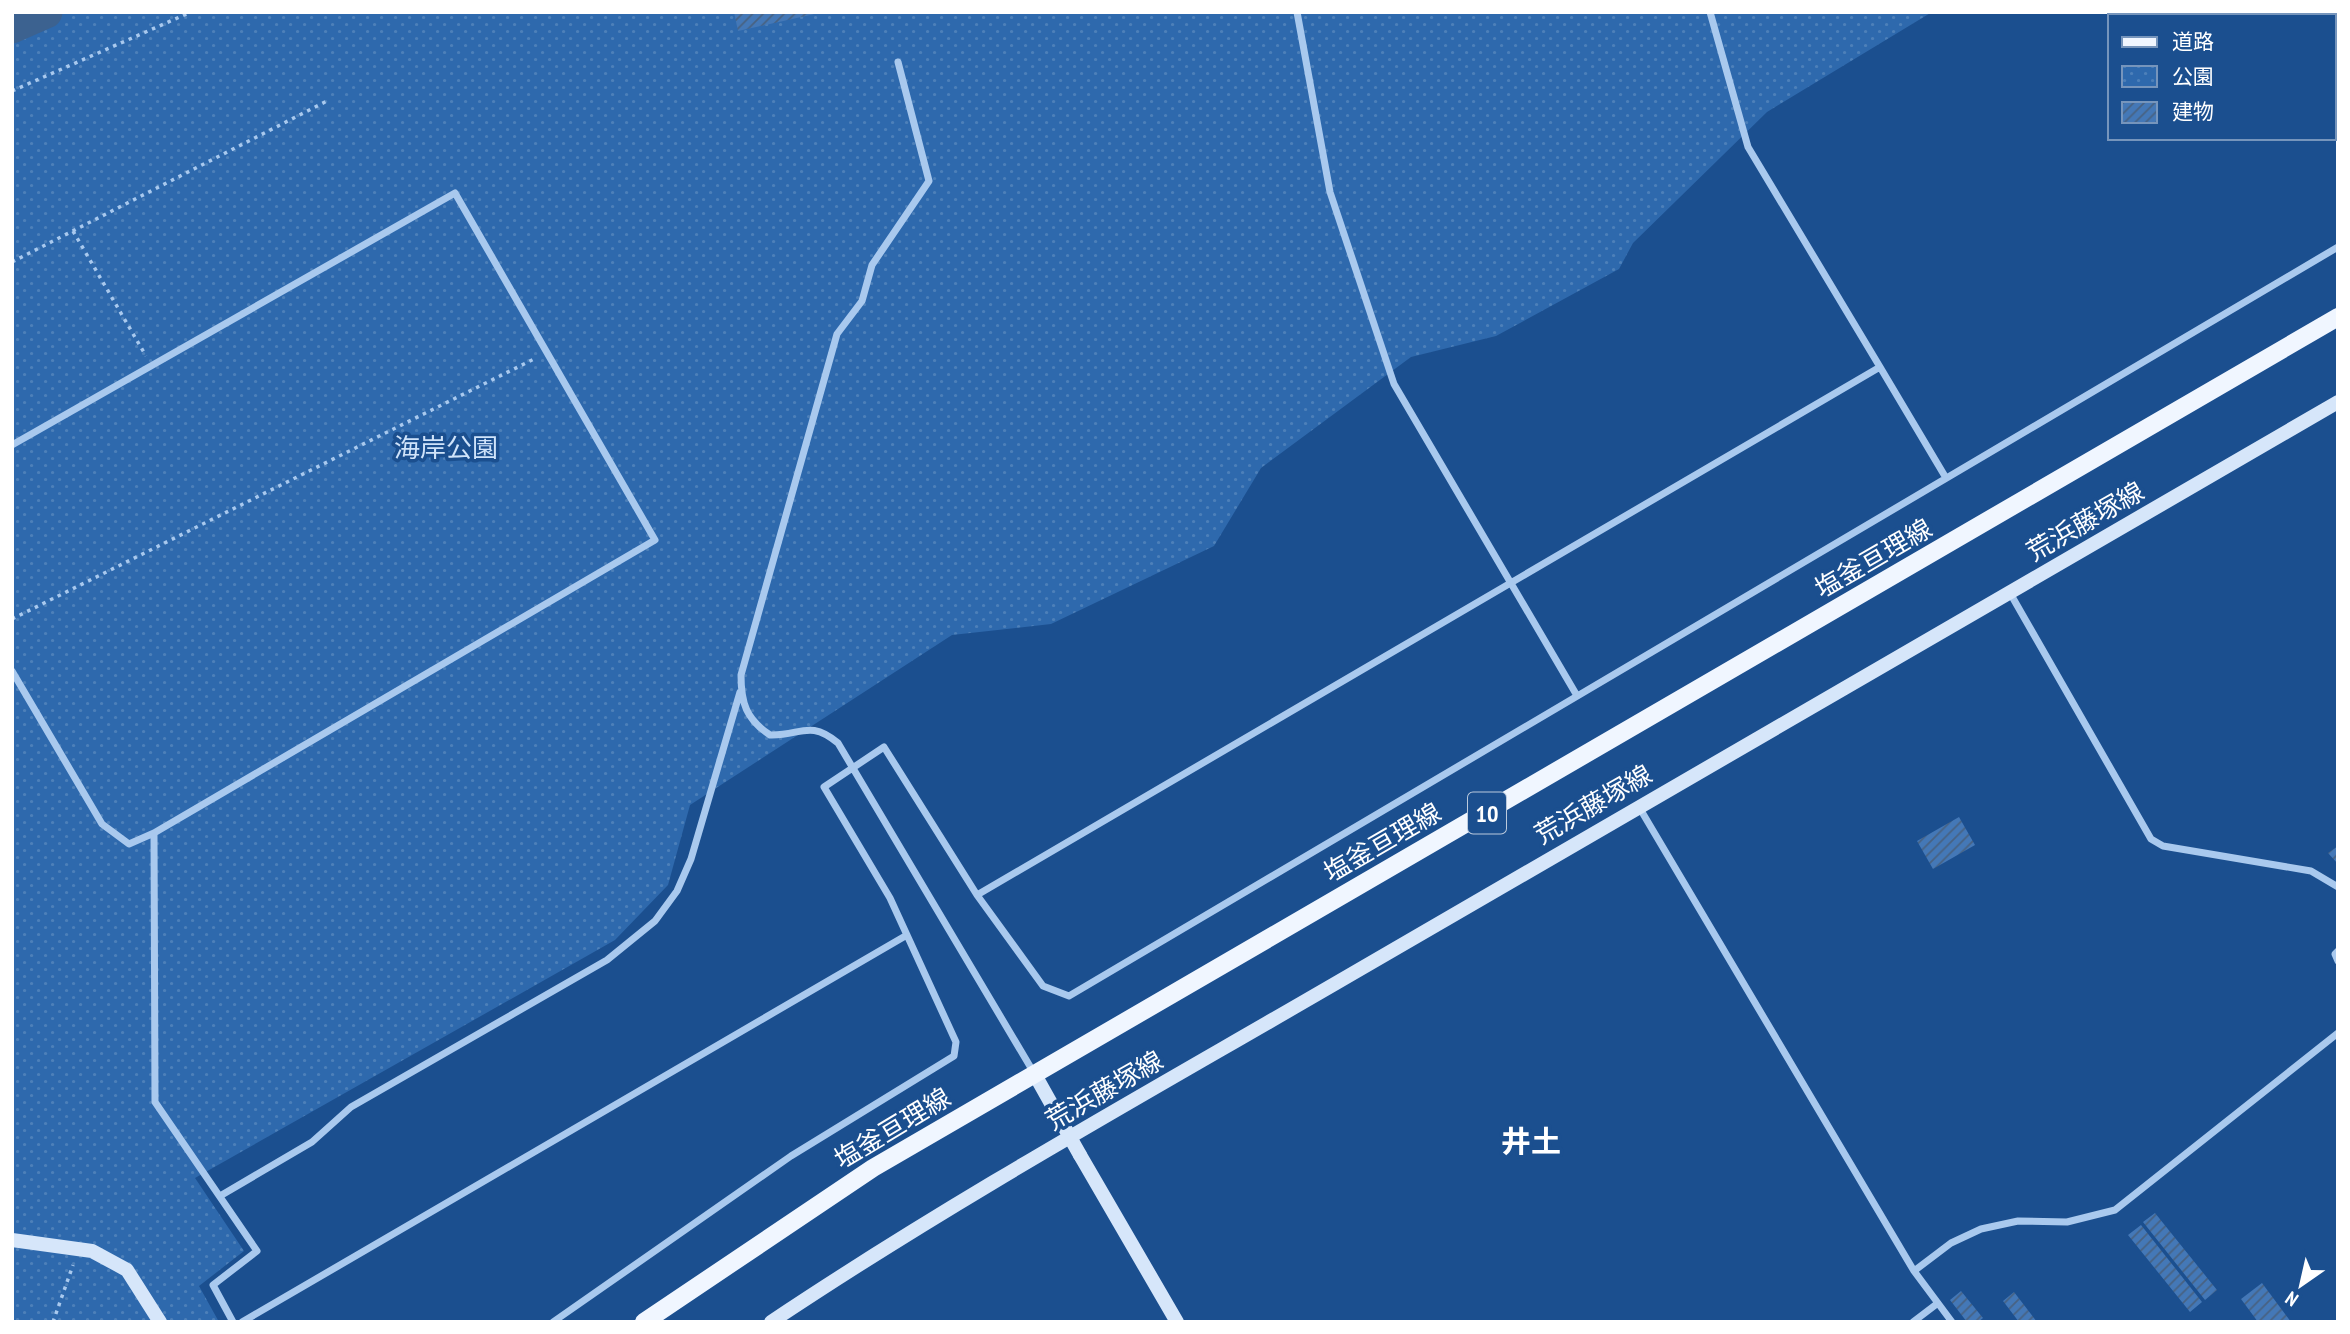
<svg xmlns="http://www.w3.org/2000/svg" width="2350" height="1334" font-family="'PT Sans Narrow','Noto Sans JP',sans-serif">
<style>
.park{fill:url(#park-dots)}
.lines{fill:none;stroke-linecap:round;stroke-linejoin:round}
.river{stroke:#3c6290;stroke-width:33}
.building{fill:url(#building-hatch)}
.path{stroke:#a9c9ee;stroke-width:3.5;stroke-dasharray:3.5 5;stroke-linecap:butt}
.street{stroke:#a9c9ee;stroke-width:7}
.secondary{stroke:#d6e6fa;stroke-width:14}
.primary{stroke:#f0f6ff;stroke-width:18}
.secondary-bridge{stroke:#d6e6fa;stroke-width:14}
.labels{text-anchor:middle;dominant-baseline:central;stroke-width:7;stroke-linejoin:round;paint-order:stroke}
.shield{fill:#1b4f8f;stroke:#bbcadd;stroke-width:2}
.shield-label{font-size:24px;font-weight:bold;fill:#fff}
.park-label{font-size:26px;fill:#cfe3fa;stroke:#1b4f8f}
.street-label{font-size:26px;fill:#fff;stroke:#1b4f8f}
.quarter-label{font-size:30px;font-weight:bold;fill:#fff;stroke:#1b4f8f}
</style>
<defs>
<pattern id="park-dots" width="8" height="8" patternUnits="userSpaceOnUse" patternTransform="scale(1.75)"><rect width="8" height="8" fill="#2e69ad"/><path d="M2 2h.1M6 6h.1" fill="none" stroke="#4d80b9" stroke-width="1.8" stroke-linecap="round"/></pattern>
<pattern id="building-hatch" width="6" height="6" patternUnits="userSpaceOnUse" patternTransform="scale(1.75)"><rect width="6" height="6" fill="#4478b7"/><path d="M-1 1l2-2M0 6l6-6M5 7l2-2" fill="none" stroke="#486282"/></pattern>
</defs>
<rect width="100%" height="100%" fill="#1b4f8f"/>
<path class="park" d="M12,12H1932L1767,112L1633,243L1619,269L1496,336L1411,357L1261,468L1214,546L1051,624L952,635L690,805L668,885L615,940L195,1178L244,1251L199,1286L219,1322H12Z"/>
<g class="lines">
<path class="river" d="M12,27L46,12"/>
</g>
<path class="building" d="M734,12H819V13L738,31Z
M1959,817L1975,845L1933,869L1917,841Z
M2338,846V864L2328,853Z
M2155,1213L2217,1290L2205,1300L2143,1222Z
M2141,1225L2202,1302L2190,1312L2128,1235Z
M2262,1283L2291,1322H2258L2241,1299Z
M1961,1291L1983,1318L1978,1322H1967L1950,1300Z
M2014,1292L2037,1322H2019L2003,1301Z"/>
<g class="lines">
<path class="path" d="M12,91L191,12
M73,231L146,356
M12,262L327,101
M12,619L536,358
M53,1322L73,1265"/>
<path class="street" d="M1297,12L1330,192L1394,384L1576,694
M1710,12L1748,147L1880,367
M898,62L929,181L872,265L862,301L837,334L741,675C741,703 746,719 770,735C801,736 809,719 838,743L1034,1073
M12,445L455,193L655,540L154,833L129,844L102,824L12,671
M2010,593L2151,839L2163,846L2311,871L2338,887
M1639,807L1914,1271L1952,1322
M154,833L155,1102L257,1251L213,1285L233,1322
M977,895L1880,367L1946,478
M2338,951L2335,954L2338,961
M220,1196L312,1142L351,1107L607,960L655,921L677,891L691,859L740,692
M1914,1271L1951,1243L1981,1229L2018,1221L2067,1222L2115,1210L2338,1033
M242,1322L907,935
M553,1322L791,1156L954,1056L956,1042L890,898L824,787L884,747L977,895L1043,986L1069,996L2338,247
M1913,1322L1938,1303"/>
<path class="secondary" d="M1034,1073L1062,1123
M1080,1155L1177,1322
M12,1240L92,1251L127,1270L160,1322
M771,1322C958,1197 1156,1088 1350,975C1679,783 2009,594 2338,402"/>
<path class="primary" d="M644,1322L873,1168L2338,317"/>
<path class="secondary-bridge" d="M1062,1123L1080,1155"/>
</g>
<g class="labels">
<rect class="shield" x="1468" y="792.5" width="38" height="41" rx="5"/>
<g class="shield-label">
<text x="1487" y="813">10</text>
</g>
<g class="park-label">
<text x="446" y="447">海岸公園</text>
</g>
<g class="street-label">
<text transform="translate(2085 521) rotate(-30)">荒浜藤塚線</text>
<text transform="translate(1873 558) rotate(-30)">塩釜亘理線</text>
<text transform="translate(1593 804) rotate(-30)">荒浜藤塚線</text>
<text transform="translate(1382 842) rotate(-30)">塩釜亘理線</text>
<text transform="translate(1104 1090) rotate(-30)">荒浜藤塚線</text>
<text transform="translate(892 1128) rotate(-31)">塩釜亘理線</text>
</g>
<g class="quarter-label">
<text x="1531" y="1140">井土</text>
</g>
</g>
<rect width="2350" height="1334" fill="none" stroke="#ffffff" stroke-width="28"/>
<rect x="2108" y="14" width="228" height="126" fill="#1b4f8f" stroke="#7695bc" stroke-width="2"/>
<rect x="2122" y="37" width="35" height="10" fill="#f0f6ff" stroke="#7695bc" stroke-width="2"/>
<text x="2172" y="49" font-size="21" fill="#ffffff">道路</text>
<rect x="2122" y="66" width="35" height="21" fill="url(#park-dots)" stroke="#7695bc" stroke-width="2"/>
<text x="2172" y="84" font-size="21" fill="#ffffff">公園</text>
<rect x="2122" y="102" width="35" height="21" fill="url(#building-hatch)" stroke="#7695bc" stroke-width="2"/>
<text x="2172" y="119" font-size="21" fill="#ffffff">建物</text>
<g transform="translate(2301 1285) rotate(214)" stroke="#1b4f8f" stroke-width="5" paint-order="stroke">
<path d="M0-5L12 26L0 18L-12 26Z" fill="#ffffff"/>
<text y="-10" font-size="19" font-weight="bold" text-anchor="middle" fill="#ffffff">N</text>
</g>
</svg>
